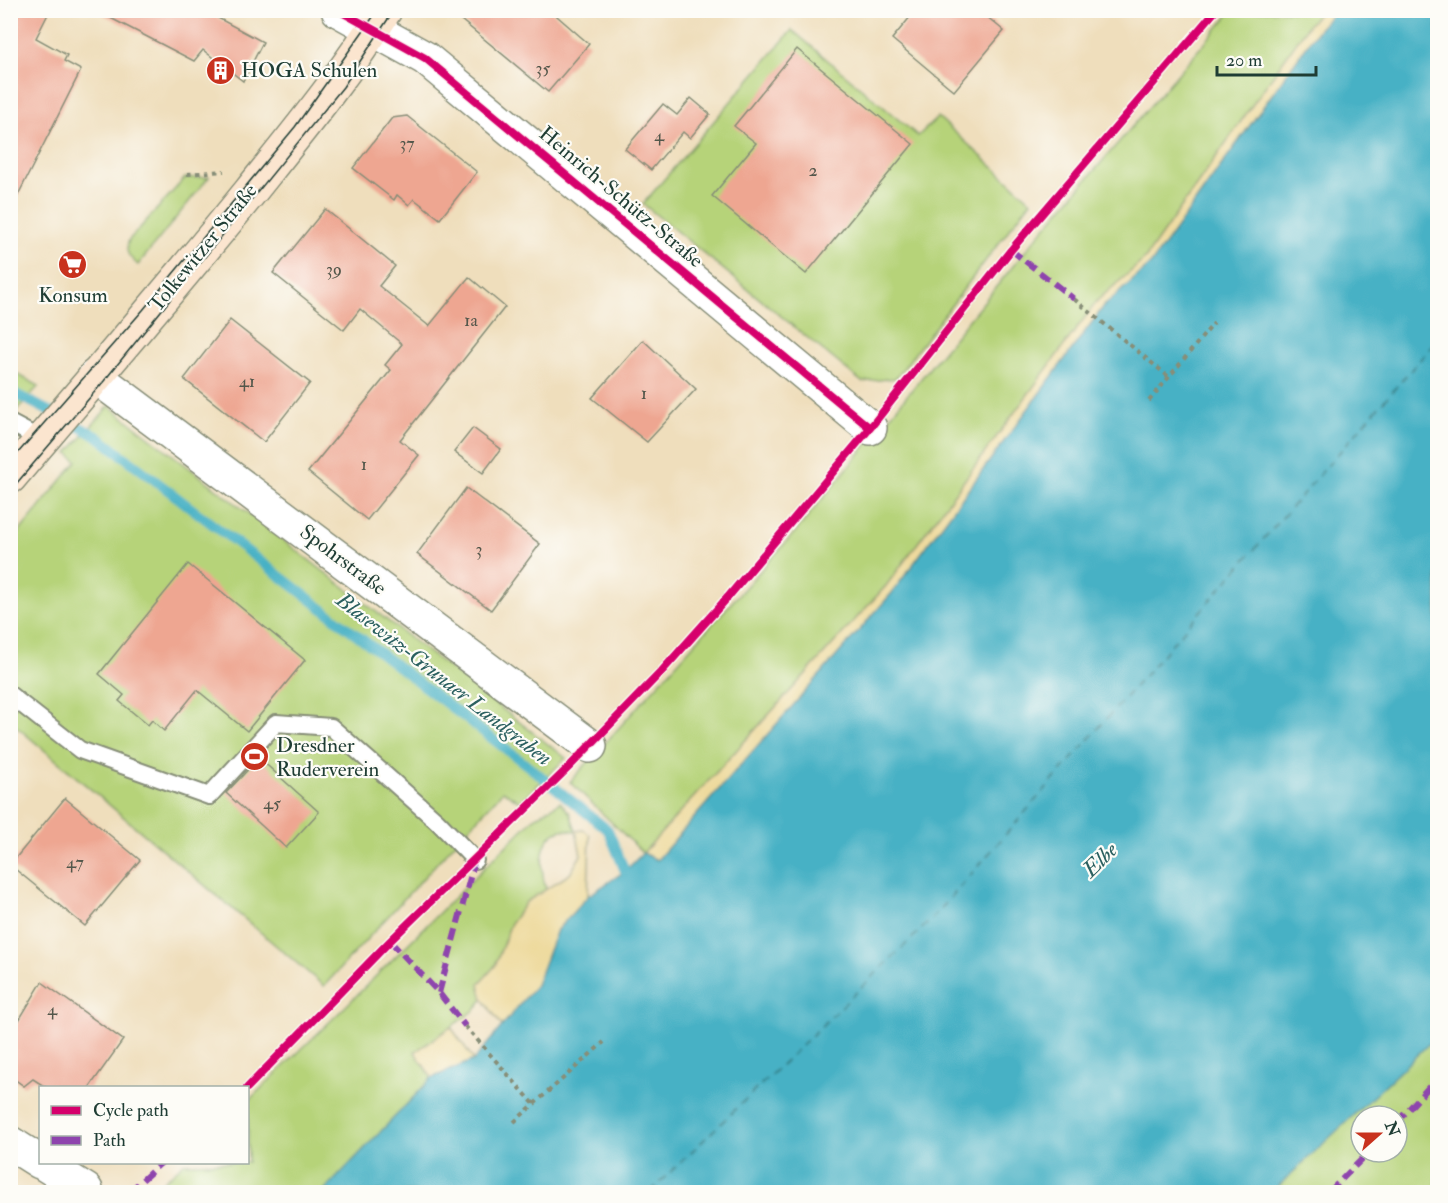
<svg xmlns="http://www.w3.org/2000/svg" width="1448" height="1203" font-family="'IM FELL Double Pica',serif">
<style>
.green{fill:#b6d379;stroke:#6a8856;stroke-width:1.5;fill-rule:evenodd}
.sand{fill:#eeda9e;stroke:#868c69;stroke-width:1.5}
.water{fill:#47b1c5;stroke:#33777c;stroke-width:1.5}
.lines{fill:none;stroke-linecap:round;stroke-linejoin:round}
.stream{stroke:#47b1c5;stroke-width:10}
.ferry{stroke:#2b6060;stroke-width:1.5;stroke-dasharray:8 6;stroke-linecap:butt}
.building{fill:#eea691}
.lane-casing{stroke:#878e78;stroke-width:20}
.street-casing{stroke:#878e78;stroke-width:36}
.secondary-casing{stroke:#878e78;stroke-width:36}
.path{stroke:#878e78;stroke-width:4;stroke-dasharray:4.5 4.5;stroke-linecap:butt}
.lane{stroke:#fff;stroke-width:16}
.street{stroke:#fff;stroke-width:33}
.secondary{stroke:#fbe5cf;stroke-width:33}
.tram{stroke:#1f3d34;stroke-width:1.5}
.quiet{stroke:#8e44ad;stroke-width:6;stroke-dasharray:12 6;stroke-linecap:butt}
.cycleway-casing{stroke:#fdfcf7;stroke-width:11}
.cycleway{stroke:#d6006c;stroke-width:8}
.labels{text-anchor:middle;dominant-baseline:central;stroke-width:4.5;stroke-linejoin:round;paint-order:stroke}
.number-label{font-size:18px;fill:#53574b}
.poi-label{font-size:21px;fill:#1f3d34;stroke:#fdfcf7;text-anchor:start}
.street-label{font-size:21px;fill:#1f3d34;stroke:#fdfcf7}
.water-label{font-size:22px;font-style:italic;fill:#2b6060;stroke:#fdfcf7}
</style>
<rect width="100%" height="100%" fill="#fdfcf7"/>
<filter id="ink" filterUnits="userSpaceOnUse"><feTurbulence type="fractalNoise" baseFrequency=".0167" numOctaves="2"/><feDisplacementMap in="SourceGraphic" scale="12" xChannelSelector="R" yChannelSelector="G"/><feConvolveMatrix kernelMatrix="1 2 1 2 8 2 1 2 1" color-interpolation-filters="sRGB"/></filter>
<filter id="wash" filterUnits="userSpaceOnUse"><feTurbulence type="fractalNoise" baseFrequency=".008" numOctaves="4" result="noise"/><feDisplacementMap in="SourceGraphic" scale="24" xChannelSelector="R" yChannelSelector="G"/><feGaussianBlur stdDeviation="1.35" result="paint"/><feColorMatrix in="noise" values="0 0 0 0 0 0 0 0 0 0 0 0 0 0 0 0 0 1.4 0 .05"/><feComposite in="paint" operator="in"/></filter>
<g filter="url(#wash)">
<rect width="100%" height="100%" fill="#efdebc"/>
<path class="green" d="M1232,11H1321L1309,24L1145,259L1098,300L886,586L643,853L570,782L796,531L1036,238Z
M792,30L918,136L938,117L1031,201L896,378L862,382L643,204Z
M209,177L138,265C129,257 124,252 129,240L185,178Z
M11,371L39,386L12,415L10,414Z
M109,406L566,758L520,802L503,791L324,986L11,722V542L77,461L68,453Z
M560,802L570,813L576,831C572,831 566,829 562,830C537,836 541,872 546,890L526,902L511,923L495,966L480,984L483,999L475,1010L415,1052L432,1078L323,1192H152L184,1163L248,1162V1101L348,1004L533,819Z
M1437,1036V1192H1272ZM1361,1116H1397V1152H1361Z"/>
<path class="sand" d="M1321,11H1336L1318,30L1151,264L1104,306L892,593L657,860L643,853L886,586L1098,300L1145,259L1309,24Z
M584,830L590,835L588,896L557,930L537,985L502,1026L483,999L479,984L495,966L511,923L526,902L570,874L581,855L576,831Z
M451,1027L474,1060L432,1078L415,1052Z"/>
<path class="water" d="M1336,10L1437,11V1036L1272,1192H323L432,1078L474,1060L536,985L557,930L588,896L625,871L643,853L657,860L892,593L1104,306L1151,264L1318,30Z"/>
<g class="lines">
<path class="stream" d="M10,391L97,436L537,773L608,830L625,871L634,881"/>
<path class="ferry" d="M650,1192L932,919L1438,339"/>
</g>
<g id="blocks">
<path class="building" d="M18,10H50L36,38L67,55L64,61L81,70L10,211L11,24Z
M95,10L205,11L263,42L243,81L203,50L194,61Z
M449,10H550L589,44L548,92Z
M916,10H979L1004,31L954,91L892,39Z
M797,49L913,144L806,274L712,196L756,143L734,126Z
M691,98L710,114L690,138L683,132L651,170L625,149L663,104L677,115Z
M407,116L477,172L440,219L414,199L409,205L397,195L394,200L353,168L392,118Z
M325,209L395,266L379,286L429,326L469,277L505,307L400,440L419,455L367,520L308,472L391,370L385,365L402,344L360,309L344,330L273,273Z
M230,320L310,383L264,442L184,379Z
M643,340L696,389L647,442L592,398Z
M473,428L501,449L483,473L454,452Z
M466,488L540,544L491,610L417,554Z
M188,564L305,660L247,731L197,690L164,731L152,720L148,725L119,701L124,695L99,674Z
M259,758L319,812L286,848L226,793Z
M65,798L140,860L85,926L10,865Z
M42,982L123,1040L89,1088H47L33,1079L24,1086L10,1076V1035Z"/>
</g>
</g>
<g filter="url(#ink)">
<use href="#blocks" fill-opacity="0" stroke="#878e78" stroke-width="1.5"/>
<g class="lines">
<defs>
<path id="lane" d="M10,423L42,440
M10,695L80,750L209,796L276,723L331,727L437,821L475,860"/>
<path id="street" d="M338,10L425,58L870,428
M95,376L590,746
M10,1143L40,1162
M41,1162L86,1190"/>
<path id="secondary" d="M10,477C91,382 172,288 250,192C297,133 345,75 385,10"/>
</defs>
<use href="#lane" class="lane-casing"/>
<use href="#street" class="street-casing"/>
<use href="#secondary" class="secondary-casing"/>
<path class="path" d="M187,174L224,171
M1074,299L1169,377
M1149,401L1214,323
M465,1026L534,1104
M514,1122L604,1042"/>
<use href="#lane" class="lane"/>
<use href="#street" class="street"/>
<use href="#secondary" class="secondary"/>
<path class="tram" d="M10,462L143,310L295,127L378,10
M10,491L104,381L343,87L394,10"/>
<path class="quiet" d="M1011,250L1074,299
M390,941L439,993L465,1026
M439,993L474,863
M1397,1122L1438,1077
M86,1190L88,1192
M129,1192L162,1162
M1329,1192L1369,1152"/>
<defs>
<path id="cycleway" d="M338,10L425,58L870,428
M247,1088L390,941L569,767L661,672L728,597L870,428L1011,250L1216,10"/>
</defs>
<use href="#cycleway" class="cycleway-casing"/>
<use href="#cycleway" class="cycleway"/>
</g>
</g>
<defs>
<symbol id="building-disc" viewBox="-11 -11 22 22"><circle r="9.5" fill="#c8321e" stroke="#fdfcf7"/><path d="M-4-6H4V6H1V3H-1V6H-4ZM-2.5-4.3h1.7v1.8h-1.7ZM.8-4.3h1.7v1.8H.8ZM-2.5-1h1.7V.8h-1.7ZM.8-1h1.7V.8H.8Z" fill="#fff"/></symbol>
<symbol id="supermarket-disc" viewBox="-11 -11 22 22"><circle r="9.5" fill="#c8321e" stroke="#fdfcf7"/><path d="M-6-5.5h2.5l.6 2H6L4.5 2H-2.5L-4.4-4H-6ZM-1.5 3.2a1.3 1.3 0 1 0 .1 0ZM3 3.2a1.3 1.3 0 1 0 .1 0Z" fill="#fff"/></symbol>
<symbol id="stadium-disc" viewBox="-11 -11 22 22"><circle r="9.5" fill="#c8321e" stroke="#fdfcf7"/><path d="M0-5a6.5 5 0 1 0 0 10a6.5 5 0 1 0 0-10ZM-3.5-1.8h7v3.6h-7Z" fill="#fff"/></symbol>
</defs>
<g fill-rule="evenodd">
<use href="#building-disc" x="204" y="54" width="33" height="33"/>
<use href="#supermarket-disc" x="56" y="248" width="33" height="33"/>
<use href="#stadium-disc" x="238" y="740" width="33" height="33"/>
</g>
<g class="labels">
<g class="number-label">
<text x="543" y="68">35</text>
<text x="659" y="135">4</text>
<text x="407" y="143">37</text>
<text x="813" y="170">2</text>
<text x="334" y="269">39</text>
<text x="471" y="320">1a</text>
<text x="247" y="381">41</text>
<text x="644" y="393">1</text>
<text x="364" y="464">1</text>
<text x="479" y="549">3</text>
<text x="272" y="803">45</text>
<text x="75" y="862">47</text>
<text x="52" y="1009">4</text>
</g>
<g class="poi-label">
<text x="241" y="70">HOGA Schulen</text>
<text x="73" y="295" text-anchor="middle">Konsum</text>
<text x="276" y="745">Dresdner<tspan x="276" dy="24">Ruderverein</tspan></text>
</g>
<g class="street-label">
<text transform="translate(621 197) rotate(40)">Heinrich-Schütz-Straße</text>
<text transform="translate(203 248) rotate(-51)">Tolkewitzer Straße</text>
<text transform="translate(343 560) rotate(37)">Spohrstraße</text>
</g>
<g class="water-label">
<text transform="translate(444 679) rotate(38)">Blasewitz‐Grunaer Landgraben</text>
<text transform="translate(1100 860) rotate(-45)">Elbe</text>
</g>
</g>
<rect width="1448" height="1203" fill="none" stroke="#fdfcf7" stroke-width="36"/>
<rect x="39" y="1086" width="210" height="78" fill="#fdfcf7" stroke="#a4b0a9" stroke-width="1.5"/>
<rect x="51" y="1106" width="30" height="9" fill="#d6006c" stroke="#a4b0a9" stroke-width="1.5"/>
<text x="93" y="1116" font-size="18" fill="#1f3d34">Cycle path</text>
<rect x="51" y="1136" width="30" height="9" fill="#8e44ad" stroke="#a4b0a9" stroke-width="1.5"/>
<text x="93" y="1146" font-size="18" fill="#1f3d34">Path</text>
<g transform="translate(1379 1134) rotate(69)"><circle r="28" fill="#fdfcf7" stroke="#a4b0a9" stroke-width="1.5"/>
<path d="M0-4.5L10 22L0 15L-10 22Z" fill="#c8321e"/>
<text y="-9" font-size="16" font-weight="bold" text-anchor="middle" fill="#1f3d34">N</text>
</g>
<path d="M1217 66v9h99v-9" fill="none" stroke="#1f3d34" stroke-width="3"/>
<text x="1226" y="66" font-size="18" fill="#1f3d34" stroke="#fdfcf7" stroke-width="4.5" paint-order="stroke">20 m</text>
</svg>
